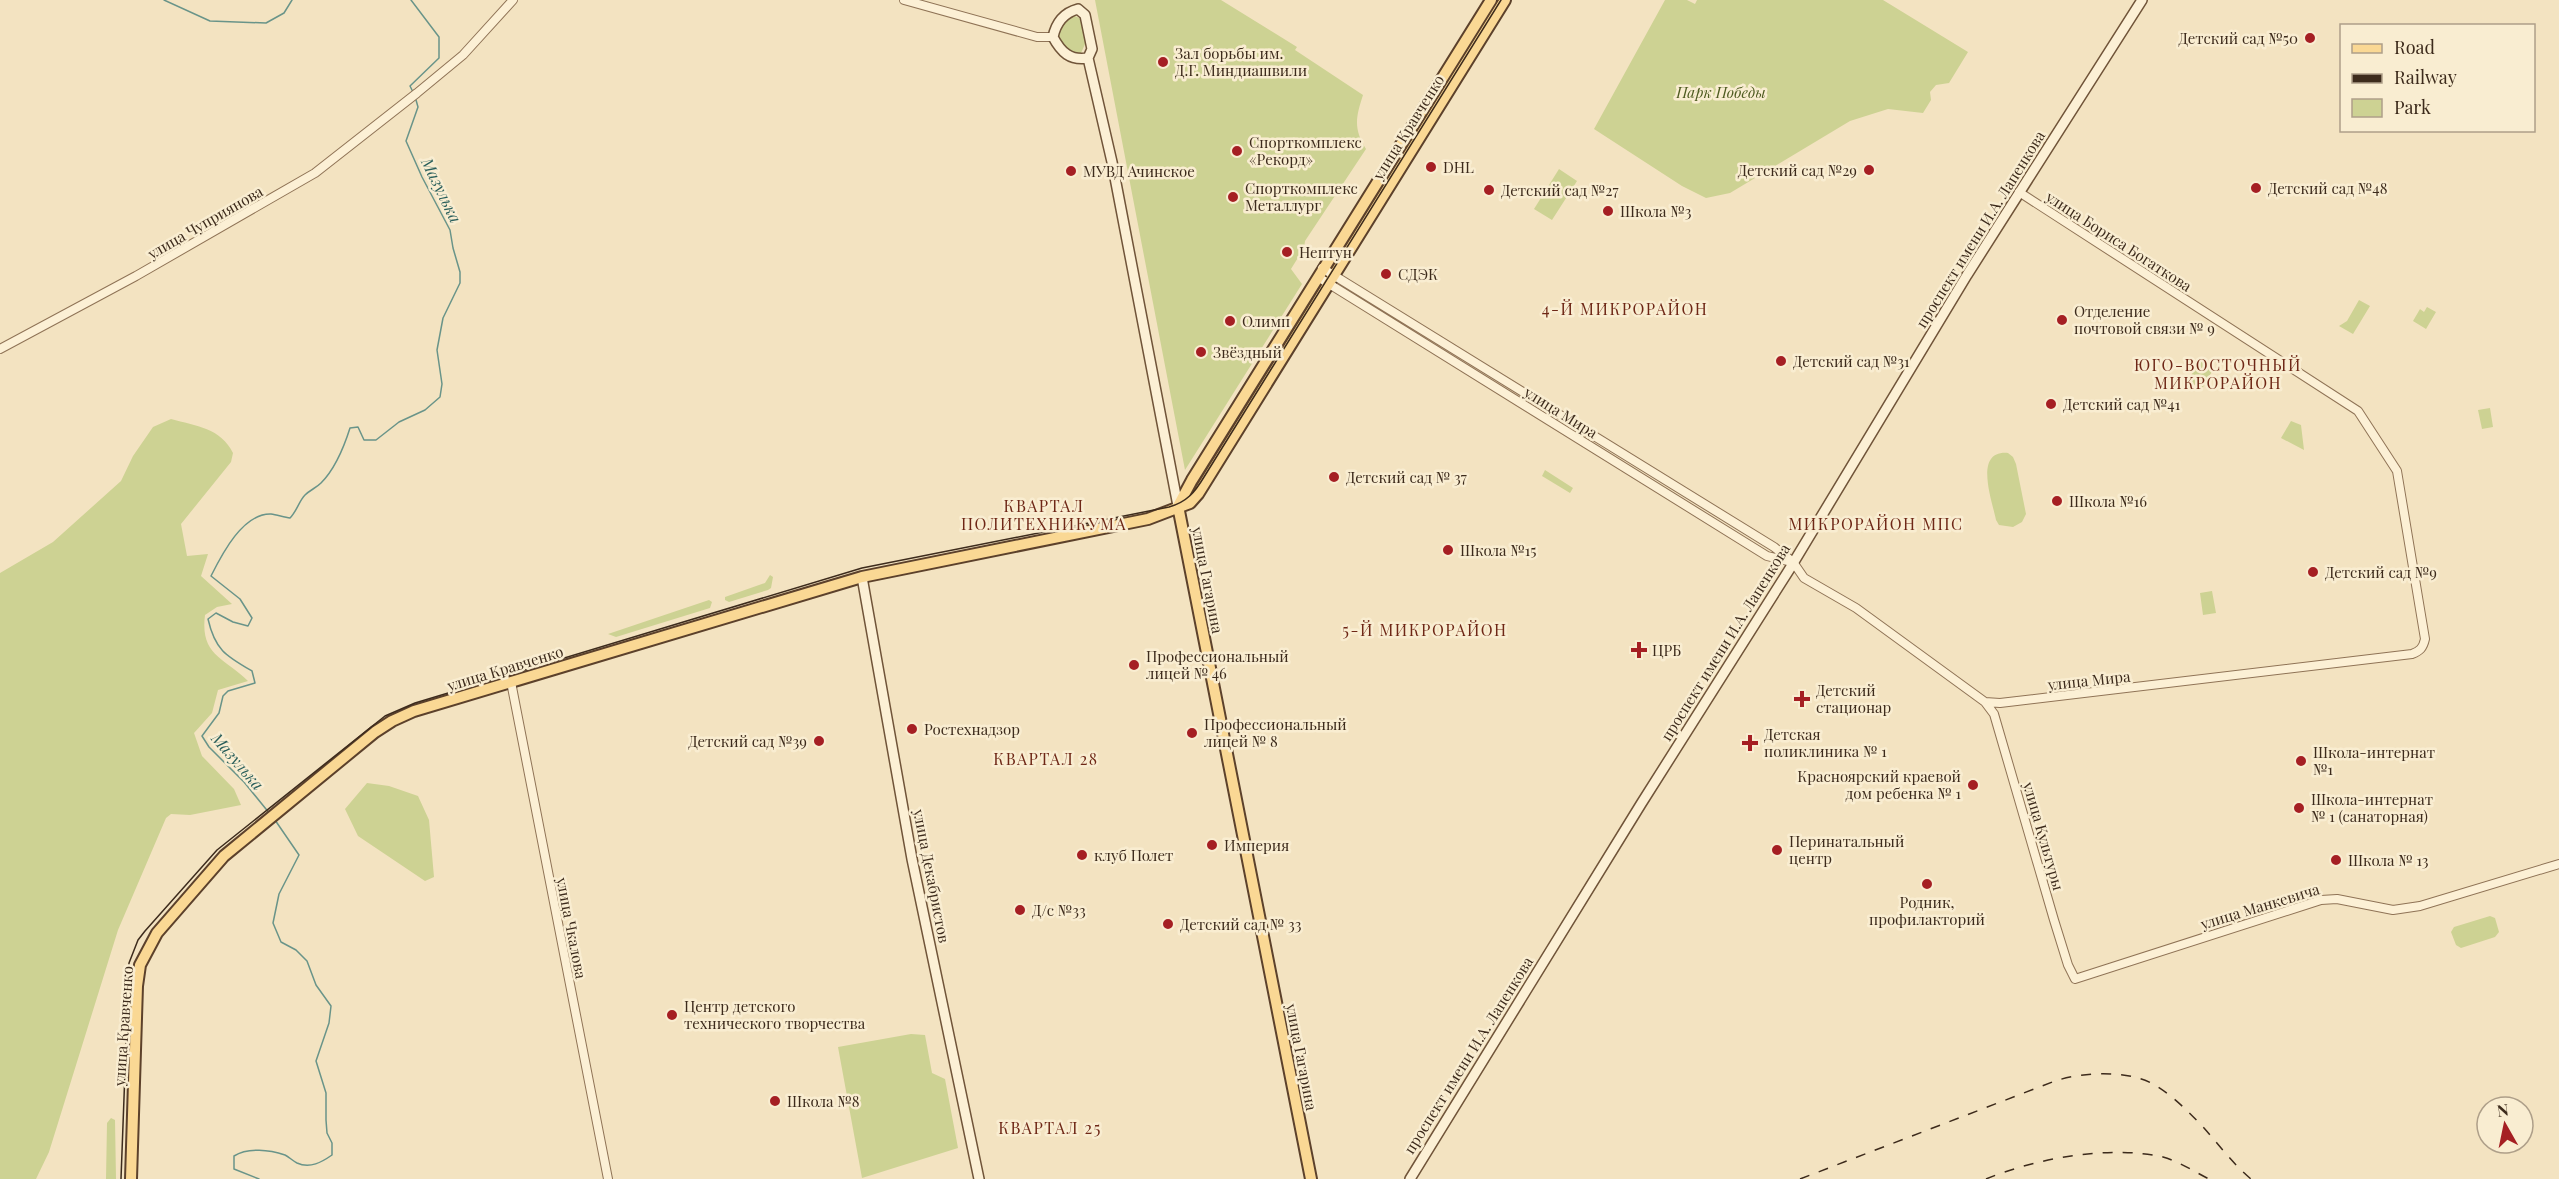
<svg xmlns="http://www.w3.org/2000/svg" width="2559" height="1179" font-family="'Playfair Display',serif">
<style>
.green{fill:#cdd293}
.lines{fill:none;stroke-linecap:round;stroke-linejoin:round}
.stream{stroke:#699489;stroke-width:1.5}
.tertiary-casing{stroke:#8f7356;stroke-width:10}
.secondary-casing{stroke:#705439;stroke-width:12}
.primary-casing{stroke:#5c412b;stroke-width:14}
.tertiary{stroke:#fcf0d5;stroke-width:8}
.secondary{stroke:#fcf0d5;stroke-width:9}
.primary{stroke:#fad894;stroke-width:10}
.tram{stroke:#3d2b1c;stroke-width:1.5}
.rail{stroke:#3d2b1c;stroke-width:1.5;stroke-dasharray:10 10;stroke-linecap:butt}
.poi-dot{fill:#a51f23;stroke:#f9edd1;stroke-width:2}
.labels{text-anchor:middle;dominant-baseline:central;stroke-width:5;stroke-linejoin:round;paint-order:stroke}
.poi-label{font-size:15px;fill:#3d2b1c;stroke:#f9edd1;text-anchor:start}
.park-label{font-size:15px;font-style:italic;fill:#4e5b20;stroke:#f9edd1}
.street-label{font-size:15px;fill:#3d2b1c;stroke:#f9edd1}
.water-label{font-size:16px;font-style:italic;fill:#295e5a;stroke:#f9edd1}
.neighbourhood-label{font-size:16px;letter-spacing:1.5px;fill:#6e2716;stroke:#f9edd1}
</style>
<rect width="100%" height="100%" fill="#f3e3c1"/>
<path class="green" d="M1095,0H1221L1297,47L1295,50L1363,95C1356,117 1353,128 1366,149L1305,241L1304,248L1291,269L1302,284L1185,470Z
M1665,0H1687L1695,4L1697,0H1883L1968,52L1949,83L1936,85L1930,92L1931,100L1923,113L1888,109L1850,121L1730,193L1706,198L1682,186L1594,129Z
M1073,15L1081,19L1086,42L1081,53L1072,55L1058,42C1057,28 1062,22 1073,15Z
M1559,169L1577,181L1552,220L1534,209Z
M2359,300L2370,306L2353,334L2339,326L2347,321Z
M2427,307L2436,312L2426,329L2413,321L2420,309L2424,312Z
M2200,360L2214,368L2202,389L2188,381Z
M2490,408L2493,427L2482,429L2478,410Z
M171,419C196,426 221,428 233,453L231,462L181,524L187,556L208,554L201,576L232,604L217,607L205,615C200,655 223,657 248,681L218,690L212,713L194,733L202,756L234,789L241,805L190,815L171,814L166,818L118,930L49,1152L36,1179H0V573L53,542L121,481L133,456L153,427Z
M2291,421L2301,425L2304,450L2281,438Z
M2008,453L2013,457L2016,464L2026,514L2022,522L2013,527L1999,525L1996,520C1992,500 1973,450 2008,453Z
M1545,470L1573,488L1570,493L1542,476Z
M770,575L773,577L771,588L768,590L729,602L725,600V597L765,583Z
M2212,591L2216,613L2203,615L2200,593Z
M709,600L712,602L710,608L616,637L608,634Z
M367,783L389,786L418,796L429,820L434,877L425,881L358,836L345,809Z
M2490,916L2495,918L2499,932L2495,937L2461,948L2456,945L2451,932L2454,927Z
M911,1034L925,1035L932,1073L945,1079L958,1148L862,1178L838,1047Z
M111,1118L115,1120L116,1179H106L107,1123Z"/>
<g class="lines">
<path class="stream" d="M164,0L210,21L266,23L284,13L292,0
M411,0L439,37V58L410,86L413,92
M270,814L244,782L209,747L202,736L219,713L223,696L228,691L255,683L252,671C226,656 215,650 208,619L216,613L233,622L248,626L252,618L240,599L211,576C222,554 243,513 271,514C277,515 284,517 290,518C297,511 299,501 305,495C310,490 316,488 321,483C335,469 344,447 350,428L358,427L364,440H376L399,422L425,410L440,397L442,384L437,350L443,318L460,283V272L453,248L450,230L422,177L406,141L418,107L416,100
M259,1179L234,1169V1156C248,1147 270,1150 285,1155C289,1157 293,1161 297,1163C310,1169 322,1162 332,1155V1143L327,1133L326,1120V1093L316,1061L329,1023L331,1006L316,985L307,961L296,950L281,942L273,923L279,894L299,855L275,820"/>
<defs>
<path id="tertiary" d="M904,0L1037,37H1053
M1322,268L1774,547L1793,562L1804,578L1856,608L1985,702L2000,703L2412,654C2420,651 2423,648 2425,639L2397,471L2358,411L2019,192
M1318,277L1767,556L1788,561
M0,349L136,276L315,173L417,93L463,55L513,0
M511,682L608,1179
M1985,702L1994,714L2054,920L2068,965L2075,979L2321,900L2337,899L2393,910L2420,906L2559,864"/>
<path id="secondary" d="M1078,9L1085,15L1092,49L1088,58C1070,61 1061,52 1053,37C1056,23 1063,13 1078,9Z
M1088,58L1112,162L1178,506
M862,577L912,859L979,1179
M1410,1179L1641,804L1789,570L1967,275L2142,0"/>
<path id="primary" d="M1178,506L1311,1179
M1178,506L1192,480L1491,0
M131,1179L137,986L140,965L157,933L224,856L375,732L392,721L414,711L862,577L1148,519L1190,503L1198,494L1505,0"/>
</defs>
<use href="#tertiary" class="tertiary-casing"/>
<use href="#secondary" class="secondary-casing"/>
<use href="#primary" class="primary-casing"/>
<use href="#tertiary" class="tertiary"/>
<use href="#secondary" class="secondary"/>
<use href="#primary" class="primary"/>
<path class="tram" d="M121,1179L129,963L138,940L145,931L217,850L385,716L415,703L862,568L1169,507C1187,502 1195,492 1204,477L1501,0"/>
<path class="rail" d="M1800,1179L2055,1081C2080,1073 2112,1071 2138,1078C2161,1083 2188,1111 2204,1128C2219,1145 2233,1164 2251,1179
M1986,1179C2037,1158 2109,1145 2163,1157C2178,1161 2195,1172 2209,1179"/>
</g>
<g class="poi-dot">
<circle cx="2310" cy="38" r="6"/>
<circle cx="1163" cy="62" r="6"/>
<circle cx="1237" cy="151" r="6"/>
<circle cx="1431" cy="167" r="6"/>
<circle cx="1869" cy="170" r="6"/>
<circle cx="1071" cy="171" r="6"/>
<circle cx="2256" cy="188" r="6"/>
<circle cx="1489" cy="190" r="6"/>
<circle cx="1233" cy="197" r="6"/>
<circle cx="1608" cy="211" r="6"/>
<circle cx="1287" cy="252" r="6"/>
<circle cx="1386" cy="274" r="6"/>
<circle cx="2062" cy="320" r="6"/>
<circle cx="1230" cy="321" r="6"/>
<circle cx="1201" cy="352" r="6"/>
<circle cx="1781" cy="361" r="6"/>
<circle cx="2051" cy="404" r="6"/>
<circle cx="1334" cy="477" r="6"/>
<circle cx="2057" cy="501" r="6"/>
<circle cx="1448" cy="550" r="6"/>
<circle cx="2313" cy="572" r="6"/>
<path d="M1636 641h6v6h6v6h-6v6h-6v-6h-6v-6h6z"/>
<circle cx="1134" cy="665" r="6"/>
<path d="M1799 690h6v6h6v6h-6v6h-6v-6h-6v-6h6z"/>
<circle cx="912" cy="729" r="6"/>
<circle cx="1192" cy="733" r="6"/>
<circle cx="819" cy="741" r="6"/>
<path d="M1747 734h6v6h6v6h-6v6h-6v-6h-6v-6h6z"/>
<circle cx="2301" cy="761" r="6"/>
<circle cx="1973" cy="785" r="6"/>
<circle cx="2299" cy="808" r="6"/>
<circle cx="1212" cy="845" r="6"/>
<circle cx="1777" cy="850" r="6"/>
<circle cx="1082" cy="855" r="6"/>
<circle cx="2336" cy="860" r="6"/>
<circle cx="1927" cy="884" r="6"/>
<circle cx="1020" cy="910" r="6"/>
<circle cx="1168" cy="924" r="6"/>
<circle cx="672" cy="1015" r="6"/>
<circle cx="775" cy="1101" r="6"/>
</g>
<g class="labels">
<g class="poi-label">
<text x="2298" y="38" text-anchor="end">Детский сад №50</text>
<text x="1175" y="53">Зал борьбы им.<tspan x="1175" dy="17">Д.Г. Миндиашвили</tspan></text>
<text x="1249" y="142">Спорткомплекс<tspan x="1249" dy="17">«Рекорд»</tspan></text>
<text x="1443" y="167">DHL</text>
<text x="1857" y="170" text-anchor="end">Детский сад №29</text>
<text x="1083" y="171">МУВД Ачинское</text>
<text x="1245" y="188">Спорткомплекс<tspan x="1245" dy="17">Металлург</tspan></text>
<text x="2268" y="188">Детский сад №48</text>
<text x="1501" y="190">Детский сад №27</text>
<text x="1620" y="211">Школа №3</text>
<text x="1299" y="252">Нептун</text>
<text x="1398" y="274">СДЭК</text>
<text x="2074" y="311">Отделение<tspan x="2074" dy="17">почтовой связи № 9</tspan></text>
<text x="1242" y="321">Олимп</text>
<text x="1213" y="352">Звёздный</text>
<text x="1793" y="361">Детский сад №31</text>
<text x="2063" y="404">Детский сад №41</text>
<text x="1346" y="477">Детский сад № 37</text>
<text x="2069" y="501">Школа №16</text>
<text x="1460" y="550">Школа №15</text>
<text x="2325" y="572">Детский сад №9</text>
<text x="1652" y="650">ЦРБ</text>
<text x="1146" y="656">Профессиональный<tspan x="1146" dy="17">лицей № 46</tspan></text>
<text x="1816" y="690">Детский<tspan x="1816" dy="17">стационар</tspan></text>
<text x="1204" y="724">Профессиональный<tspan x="1204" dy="17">лицей № 8</tspan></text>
<text x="924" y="729">Ростехнадзор</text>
<text x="1764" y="734">Детская<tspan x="1764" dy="17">поликлиника № 1</tspan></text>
<text x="807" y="741" text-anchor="end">Детский сад №39</text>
<text x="2313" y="752">Школа-интернат<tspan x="2313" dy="17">№1</tspan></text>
<text x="1961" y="776" text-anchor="end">Красноярский краевой<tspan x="1961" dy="17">дом ребенка № 1</tspan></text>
<text x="2311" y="799">Школа-интернат<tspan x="2311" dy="17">№ 1 (санаторная)</tspan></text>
<text x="1789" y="841">Перинатальный<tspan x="1789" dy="17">центр</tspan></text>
<text x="1224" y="845">Империя</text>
<text x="1094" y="855">клуб Полет</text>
<text x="2348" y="860">Школа № 13</text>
<text x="1927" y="902" text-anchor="middle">Родник,<tspan x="1927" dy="17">профилакторий</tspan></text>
<text x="1032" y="910">Д/с №33</text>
<text x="1180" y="924">Детский сад № 33</text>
<text x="684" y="1006">Центр детского<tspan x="684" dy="17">технического творчества</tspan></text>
<text x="787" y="1101">Школа №8</text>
</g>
<g class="park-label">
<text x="1721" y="92">Парк Победы</text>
</g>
<g class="street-label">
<text transform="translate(1408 127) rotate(-58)">улица Кравченко</text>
<text transform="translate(205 222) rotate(-30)">улица Чуприянова</text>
<text transform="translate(1980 229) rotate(-58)">проспект имени И.А. Лапенкова</text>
<text transform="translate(2119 241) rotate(33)">улица Бориса Богаткова</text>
<text transform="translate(1561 412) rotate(32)">улица Мира</text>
<text transform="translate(1208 580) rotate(79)">улица Гагарина</text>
<text transform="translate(1725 642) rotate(-58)">проспект имени И.А. Лапенкова</text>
<text transform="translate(505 668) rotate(-17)">улица Кравченко</text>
<text transform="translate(2089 680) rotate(-6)">улица Мира</text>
<text transform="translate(2044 836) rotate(74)">улица Культуры</text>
<text transform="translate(932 876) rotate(79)">улица Декабристов</text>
<text transform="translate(2260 906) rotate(-17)">улица Манкевича</text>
<text transform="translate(572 928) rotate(79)">улица Чкалова</text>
<text transform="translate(123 1026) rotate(-86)">улица Кравченко</text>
<text transform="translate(1468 1055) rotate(-58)">проспект имени И.А. Лапенкова</text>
<text transform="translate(1302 1057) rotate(79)">улица Гагарина</text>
</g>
<g class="water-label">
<text transform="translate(442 190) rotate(64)">Мазулька</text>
<text transform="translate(238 761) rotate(49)">Мазулька</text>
</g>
<g class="neighbourhood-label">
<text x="1625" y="308">4-Й МИКРОРАЙОН</text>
<text x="2218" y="364">ЮГО-ВОСТОЧНЫЙ<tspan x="2218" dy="18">МИКРОРАЙОН</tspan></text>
<text x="1044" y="505">КВАРТАЛ<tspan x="1044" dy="18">ПОЛИТЕХНИКУМА</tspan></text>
<text x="1876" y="523">МИКРОРАЙОН МПС</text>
<text x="1425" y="629">5-Й МИКРОРАЙОН</text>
<text x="1046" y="758">КВАРТАЛ 28</text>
<text x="1050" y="1127">КВАРТАЛ 25</text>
</g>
</g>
<rect x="2340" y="24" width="195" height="108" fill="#f9edd1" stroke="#ae9f89" stroke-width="1.5"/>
<rect x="2352" y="44" width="30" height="9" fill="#fad894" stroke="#ae9f89" stroke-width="1.5"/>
<text x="2394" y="54" font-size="18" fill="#3d2b1c">Road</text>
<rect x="2352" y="74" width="30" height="9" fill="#3d2b1c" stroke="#ae9f89" stroke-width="1.5"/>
<text x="2394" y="84" font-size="18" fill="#3d2b1c">Railway</text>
<rect x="2352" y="99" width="30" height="18" fill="#cdd293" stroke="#ae9f89" stroke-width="1.5"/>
<text x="2394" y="114" font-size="18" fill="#3d2b1c">Park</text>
<g transform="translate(2505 1125) rotate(351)"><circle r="28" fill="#f9edd1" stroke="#ae9f89" stroke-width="1.5"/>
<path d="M0-4.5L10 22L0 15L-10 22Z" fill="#a51f23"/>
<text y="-9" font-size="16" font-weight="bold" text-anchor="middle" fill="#3d2b1c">N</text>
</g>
</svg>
